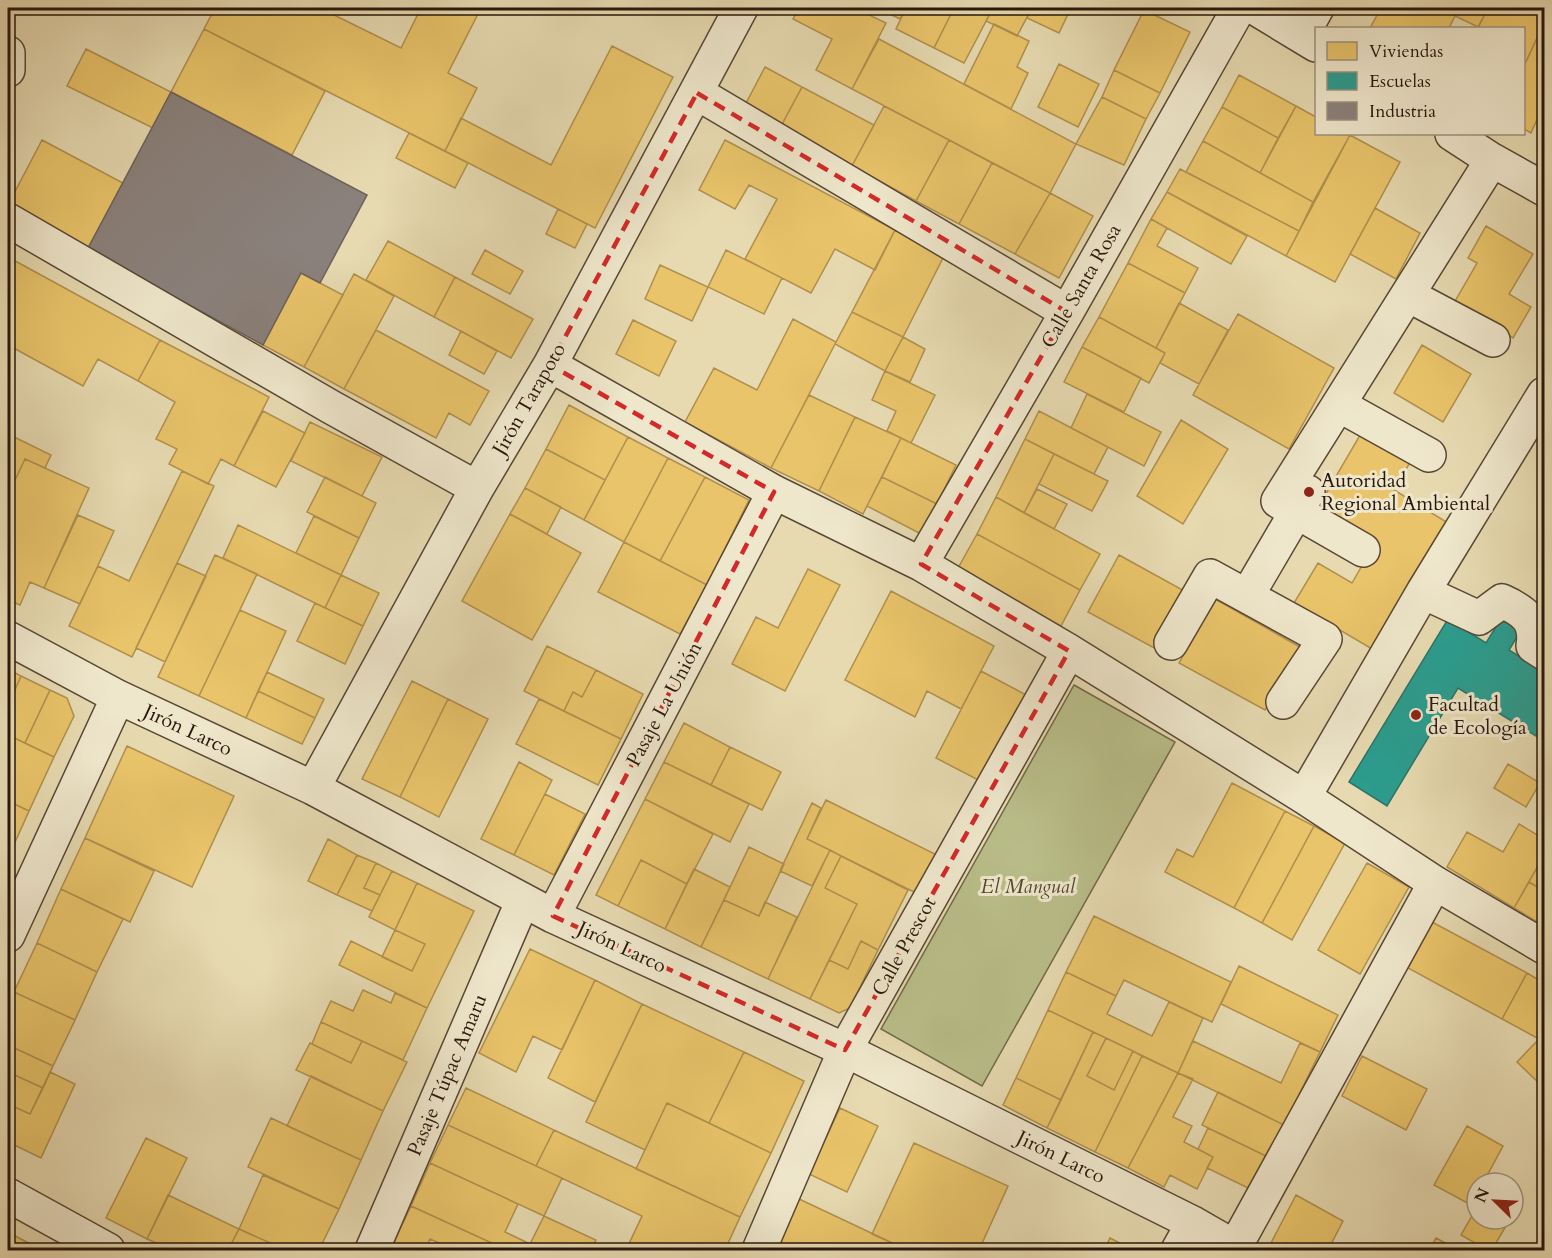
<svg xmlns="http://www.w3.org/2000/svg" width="1552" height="1258" font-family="Cardo,serif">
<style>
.green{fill:#b9be89;stroke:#716a4a;stroke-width:1.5}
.homes{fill:#e9c46a;stroke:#af904e;stroke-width:1.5}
.schools{fill:#2a9d8f;stroke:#2a7468;stroke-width:1.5}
.industry{fill:#8a817c;stroke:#6d615a;stroke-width:1.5}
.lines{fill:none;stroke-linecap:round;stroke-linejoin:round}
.minor-casing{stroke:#584735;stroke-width:36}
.minor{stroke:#efe7cc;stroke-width:33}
.marked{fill:none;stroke:#d62828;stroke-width:4.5;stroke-dasharray:12 8;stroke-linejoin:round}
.poi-dot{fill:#8f2418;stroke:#efe7cc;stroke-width:2}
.labels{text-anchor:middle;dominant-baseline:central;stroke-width:6;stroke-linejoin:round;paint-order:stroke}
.street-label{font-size:20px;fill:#29160c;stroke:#efe7cc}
.poi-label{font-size:20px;fill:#29160c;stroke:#efe7cc;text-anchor:start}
.park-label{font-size:20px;font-style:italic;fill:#544832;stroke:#efe7cc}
</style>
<rect width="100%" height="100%" fill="#e7dab1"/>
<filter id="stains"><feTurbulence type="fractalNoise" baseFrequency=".00333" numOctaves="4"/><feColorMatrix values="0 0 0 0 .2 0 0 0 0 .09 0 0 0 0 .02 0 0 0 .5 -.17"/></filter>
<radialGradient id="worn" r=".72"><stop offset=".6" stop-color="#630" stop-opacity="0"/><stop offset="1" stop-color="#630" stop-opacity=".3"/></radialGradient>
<path class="green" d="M1074,685L1175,742L982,1086L881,1029Z"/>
<path class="homes" d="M215,8H320L401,48L421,8H481L448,73L477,88L445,151L204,29Z
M799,8H855L886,23L852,89L816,70L832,39L793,19Z
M877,8H906L900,19Z
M906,8H954L934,48L896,29Z
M954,8H993L964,63L934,48Z
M993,8H1032L1017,36L986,21Z
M1032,8H1071L1059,33L1027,18Z
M1381,8H1459L1449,28H1370Z
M1459,8H1488L1478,27L1455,16Z
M1488,8H1544V23L1524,66V28H1478Z
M1144,10L1190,32L1160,93L1114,70Z
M994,24L1029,41L1017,67L1028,73L1011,109L964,84Z
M204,29L325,91L292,155L171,92Z
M1541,29L1544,31V104L1531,133L1524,129V66Z
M879,39L1076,144L1050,193L852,89Z
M612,46L673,77L595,228L445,151L461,118L551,165Z
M86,49L171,92L153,128L67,86Z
M1059,64L1099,84L1078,127L1038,107Z
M765,67L802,87L780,128L743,109Z
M1114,70L1160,93L1146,119L1102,97Z
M1239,75L1296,106L1278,138L1222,107Z
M802,87L874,125L852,166L780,128Z
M1102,97L1146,119L1124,165L1076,144Z
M884,106L949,140L916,201L852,166Z
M1296,106L1316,117V134L1350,135L1313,202L1260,173Z
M1222,107L1278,138L1260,173L1203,141Z
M409,133L468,163L455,188L396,158Z
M1350,135L1400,162L1335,282L1286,256Z
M42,140L123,183L87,250L8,205Z
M725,140L895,230L875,270L835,249L811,293L745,259L777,199L749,185L735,209L699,190Z
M949,140L992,163L959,224L916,201Z
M1203,141L1313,202L1299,231L1186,172Z
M992,163L1050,193L1015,254L959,224Z
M1180,169L1299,231L1286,256L1167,192Z
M1167,192L1247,236L1231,264L1151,219Z
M1050,193L1093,216L1059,278L1015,254Z
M1375,208L1420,233L1396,279L1350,254Z
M558,209L587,224L575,248L546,234Z
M1151,219L1167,228L1157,246L1198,268L1185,293L1128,263Z
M1486,226L1533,254L1509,294L1531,307L1513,338L1454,303L1477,263L1468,258Z
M895,230L945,254L903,337L852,312Z
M388,241L455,277L434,317L366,280Z
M485,250L523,271L510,294L472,274Z
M726,250L782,278L764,314L708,287Z
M8,257L160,340L138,381L98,359L83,386L8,345Z
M1128,263L1185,293L1156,348L1099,317Z
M660,265L708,287L692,321L645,299Z
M301,273L343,295L304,367L263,345Z
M354,274L394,296L344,389L304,367Z
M455,277L533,319L511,358L434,317Z
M1179,303L1228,330L1199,384L1160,363L1165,353L1156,348Z
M852,312L903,337L885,371L835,344Z
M1238,314L1334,368L1289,449L1193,395Z
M1099,317L1165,353L1149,383L1082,347Z
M793,319L836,342L771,468L685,422L714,368L757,390Z
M633,320L676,341L659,376L616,354Z
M376,330L489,391L470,425L449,413L436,438L344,389Z
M461,331L497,351L484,374L449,355Z
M903,337L925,349L910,382L885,371Z
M160,340L269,397L234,466L221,459L208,484L169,464L177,449L156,439L175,402L138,381Z
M1422,345L1471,374L1443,422L1394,393Z
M1082,347L1141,378L1124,412L1064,382Z
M885,371L935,395L911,443L887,431L896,411L872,400Z
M1087,394L1161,432L1144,466L1071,428Z
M809,395L855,417L819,491L771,468Z
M569,405L628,437L605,480L546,449Z
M263,411L305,433L276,487L234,466Z
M1039,411L1108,447L1094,474L1025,439Z
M855,417L901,438L863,514L819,491Z
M1181,420L1228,449L1183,524L1137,496Z
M310,422L382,457L362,496L291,461Z
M1363,430L1412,459L1394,490L1448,523L1372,649L1294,603L1318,563L1352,583L1372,548L1314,514Z
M8,434L51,455L45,468L25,459L8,495Z
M628,437L668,458L624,542L584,520Z
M901,438L956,465L937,504L882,477Z
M1025,439L1054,454L1024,513L996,497Z
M546,449L605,480L584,520L525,488Z
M1054,454L1108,481L1092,511L1039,484Z
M668,458L705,477L660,561L624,542Z
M25,459L89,488L44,588L30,582L20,605L8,600V495Z
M182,471L214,486L132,657L69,626L98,566L129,581Z
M325,477L376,503L359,538L307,512Z
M705,477L749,500L707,585L660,561Z
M882,477L937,504L921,534L867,506Z
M525,488L561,507L547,534L510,514Z
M1037,489L1067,504L1054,529L1024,513Z
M996,497L1100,554L1080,590L977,534Z
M510,514L581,553L532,640L462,601Z
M78,515L114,531L80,604L44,588Z
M314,516L359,538L341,575L296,553Z
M238,525L341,575L325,608L223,558Z
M977,534L1080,590L1061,626L957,570Z
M624,542L707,585L680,634L598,592Z
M215,555L257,574L199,696L158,677Z
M1119,555L1188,593L1156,649L1088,612Z
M177,563L206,576L165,662L136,648Z
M808,569L840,585L785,691L732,664L756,617L778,628Z
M341,575L379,593L363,626L325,608Z
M891,591L994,646L961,709L927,691L915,717L845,680Z
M1215,599L1300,647L1265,710L1179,663Z
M315,603L363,626L345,664L297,641Z
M240,610L286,631L246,718L199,696Z
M547,646L596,670L582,697L573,692L564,711L524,691Z
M8,669L21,676L8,706Z
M596,670L643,694L621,739L564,711L573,692L582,697Z
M981,671L1030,697L984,783L936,758Z
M267,672L324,699L315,718L258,691Z
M21,676L50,690L25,743L8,735V706Z
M412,681L448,699L400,797L362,779Z
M50,690L67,698L74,716L54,757L25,743Z
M258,691L315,718L302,744L246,718Z
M448,699L488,719L439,817L400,797Z
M539,699L621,739L598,785L516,744Z
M684,723L730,747L711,785L664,762Z
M8,735L54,757L29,811L8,801Z
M127,746L234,796L192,887L85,838Z
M730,747L781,772L762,810L711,785Z
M519,762L552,780L514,855L481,839Z
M664,762L749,804L730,842L645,799Z
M1508,764L1540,783L1526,807L1494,788Z
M1232,783L1285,811L1234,908L1165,872L1177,849L1193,857Z
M545,794L585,814L554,875L514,855Z
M645,799L713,834L687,884L641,860L618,906L596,895Z
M826,800L941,857L922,896L807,839Z
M8,801L29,811L8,858Z
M812,803L821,808L807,839L830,850L812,886L780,871Z
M1285,811L1314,826L1262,923L1234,908Z
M1519,824L1544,839V855L1514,908L1447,867L1467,832L1503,852Z
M1314,826L1345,843L1292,940L1262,923Z
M85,838L154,871L130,922L61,889Z
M328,839L357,855L337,895L308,881Z
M749,847L784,864L759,916L724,900Z
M830,850L841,856L825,888L857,904L810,999L768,979Z
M357,855L376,863L364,888L380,895L372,911L337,895Z
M841,856L908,890L878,950L861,941L848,969L829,960L857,904L825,888Z
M641,860L687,884L665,929L618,906Z
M1541,861L1544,862V891L1529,882Z
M376,863L392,871L380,895L364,888Z
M1367,863L1409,887L1360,974L1318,950Z
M694,869L730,887L701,947L665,929Z
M392,871L417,883L395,930L369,917Z
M1529,882L1544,891V926L1514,908Z
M417,883L474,911L427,1008L339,965L351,941L412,971L425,944L395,930Z
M61,889L123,919L97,972L37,943Z
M724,900L759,916L765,902L797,917L768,979L701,947Z
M1094,916L1231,982L1212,1022L1124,980L1116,996L1066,972Z
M1432,922L1527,973L1502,1019L1408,968Z
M395,930L425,944L412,971L382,957Z
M861,941L878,950L850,1008L839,1013L810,999L829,960L848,969Z
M37,943L97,972L75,1020L14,992Z
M530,949L595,980L562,1050L533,1036L516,1072L479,1053Z
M1239,966L1338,1015L1320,1052L1221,1004Z
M1066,972L1116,996L1107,1014L1152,1036L1169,1002L1203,1018L1178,1073L1048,1010Z
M1527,973L1544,983V1088L1517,1062L1539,1039L1502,1019Z
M595,980L642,1004L595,1102L548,1078Z
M363,990L391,1003L395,993L427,1008L403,1060L321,1022L331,1001L353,1011Z
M14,992L75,1020L53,1066L8,1045V1007Z
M642,1004L744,1052L709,1123L667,1103L645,1150L586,1122Z
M1048,1010L1093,1032L1061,1100L1016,1078Z
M321,1022L362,1041L351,1063L312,1044Z
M1093,1032L1106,1038L1087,1076L1114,1090L1133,1051L1142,1056L1095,1152L1047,1128Z
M1106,1038L1133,1051L1114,1090L1087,1076Z
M362,1041L407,1062L383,1111L296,1070L310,1043L351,1063Z
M1193,1041L1281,1083L1300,1043L1320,1052L1284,1125L1178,1073Z
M8,1045L53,1066L43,1088L8,1072Z
M744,1052L804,1081L771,1153L709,1123Z
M1142,1056L1178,1073L1128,1168L1095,1152Z
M1362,1056L1427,1089L1406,1130L1342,1096Z
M8,1072L43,1088L30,1114L8,1104Z
M50,1072L75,1084L41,1158L8,1142V1104L30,1114Z
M1178,1073L1193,1079L1173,1117L1192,1126L1184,1142L1213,1157L1197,1189L1170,1175L1164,1187L1128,1168Z
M311,1076L383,1111L361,1160L287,1126Z
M1016,1078L1061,1100L1047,1128L1003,1105Z
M466,1088L554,1130L536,1166L448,1125Z
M1218,1092L1284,1125L1268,1157L1202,1125Z
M667,1103L771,1153L740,1217L636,1169Z
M840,1108L878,1126L847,1192L809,1174Z
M271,1118L361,1160L339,1209L248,1167Z
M448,1125L562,1178L544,1216L430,1163Z
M1467,1126L1503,1146L1483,1183H1477V1194L1471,1205L1434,1185Z
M1208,1128L1268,1157L1252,1190L1207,1168L1213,1157L1198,1149Z
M554,1130L740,1217L725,1250H626L642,1216L536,1166Z
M146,1138L187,1158L147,1239L106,1218Z
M914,1143L1008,1186L979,1250H908L872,1234Z
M430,1163L518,1204L505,1232L530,1244L544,1216L596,1240L591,1250H507L411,1206Z
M263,1175L339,1209L319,1250H286L239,1229Z
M168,1195L239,1229L228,1250H172L147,1239Z
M1296,1195L1343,1221L1328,1250H1286L1271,1243Z
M797,1198L899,1246L897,1250H772Z
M411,1206L507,1250H455L430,1239L425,1250H390Z
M1477,1207V1219H1510L1492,1250H1487L1461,1235Z
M239,1229L286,1250H228Z
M8,1232L38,1248L37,1250H8Z
M1110,1238L1133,1250H1104Z
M1436,1238L1458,1250H1429Z"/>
<path class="schools" d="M1502,617L1522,629L1509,650L1544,672V741L1458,688L1387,806L1349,782L1448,619L1486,643Z"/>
<path class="industry" d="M171,92L367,195L320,283L301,273L263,345L87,250Z"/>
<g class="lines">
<defs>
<path id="minor" d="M1255,8L1316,45
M1302,35L1317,8
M8,53V70
M697,93L1067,312
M1452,134L1492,160L1544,189
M8,220L331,407L477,488
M1408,295L1493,340
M550,365L774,492L921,564L1069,651L1304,797L1435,883L1544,947
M1339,405L1429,455
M1363,550L1278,501L1492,160
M921,564L1067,312L1239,8
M1423,592L1479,618L1502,601C1524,611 1537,620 1533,646L1544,653
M1247,596L1308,492
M8,638L118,697L313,788L553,916L845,1050L1193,1223L1240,1250
M1171,643L1210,576L1325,639L1283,702
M313,788L477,488L550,365L741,8
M1304,797L1423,592L1544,394
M553,916L774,492
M8,935L118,697
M8,1195L108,1250
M1235,1247L1435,883
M372,1250L523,900
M759,1250L845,1050L1069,651
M1178,1250L1193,1223"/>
</defs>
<use href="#minor" class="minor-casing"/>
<use href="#minor" class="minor"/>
</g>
<path class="marked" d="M697,93L1067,312L921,564L1069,651L845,1050L553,916L774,492L550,365Z"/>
<g class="poi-dot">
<circle cx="1309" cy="492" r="6"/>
<circle cx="1416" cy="715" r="6"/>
</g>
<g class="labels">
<g class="street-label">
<text transform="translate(1081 286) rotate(-60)">Calle Santa Rosa</text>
<text transform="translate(529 399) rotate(-60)">Jirón Tarapoto</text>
<text transform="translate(664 704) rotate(-62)">Pasaje La Unión</text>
<text transform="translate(188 730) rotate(25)">Jirón Larco</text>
<text transform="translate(904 946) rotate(-61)">Calle Prescot</text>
<text transform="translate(622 947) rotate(25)">Jirón Larco</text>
<text transform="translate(447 1075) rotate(-67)">Pasaje Túpac Amaru</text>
<text transform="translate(1061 1157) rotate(26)">Jirón Larco</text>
</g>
<g class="poi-label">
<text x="1321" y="480">Autoridad<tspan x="1321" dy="23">Regional Ambiental</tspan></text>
<text x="1428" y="704">Facultad<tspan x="1428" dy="23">de Ecología</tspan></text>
</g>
<g class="park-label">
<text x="1028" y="886">El Mangual</text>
</g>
</g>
<rect width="1552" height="1258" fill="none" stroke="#e7dab1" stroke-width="30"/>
<rect x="9" y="9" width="1534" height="1240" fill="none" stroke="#29160c" stroke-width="3"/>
<rect x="15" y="15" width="1522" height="1228" fill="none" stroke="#29160c" stroke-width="1.5"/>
<rect x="1315" y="27" width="210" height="108" fill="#efe7cc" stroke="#a0937f" stroke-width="1.5"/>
<rect x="1327" y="42" width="30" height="18" fill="#e9c46a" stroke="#a0937f" stroke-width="1.5"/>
<text x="1369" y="57" font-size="18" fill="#29160c">Viviendas</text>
<rect x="1327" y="72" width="30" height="18" fill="#2a9d8f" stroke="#a0937f" stroke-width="1.5"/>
<text x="1369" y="87" font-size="18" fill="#29160c">Escuelas</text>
<rect x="1327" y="102" width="30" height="18" fill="#8a817c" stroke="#a0937f" stroke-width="1.5"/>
<text x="1369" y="117" font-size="18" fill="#29160c">Industria</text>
<g transform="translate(1495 1201) rotate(294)"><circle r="28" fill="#efe7cc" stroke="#a0937f" stroke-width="1.5"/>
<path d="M0-4.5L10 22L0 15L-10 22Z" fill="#8f2418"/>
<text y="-9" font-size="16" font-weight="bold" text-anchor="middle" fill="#29160c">N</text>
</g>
<rect width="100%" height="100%" filter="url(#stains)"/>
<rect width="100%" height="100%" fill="url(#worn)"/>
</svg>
